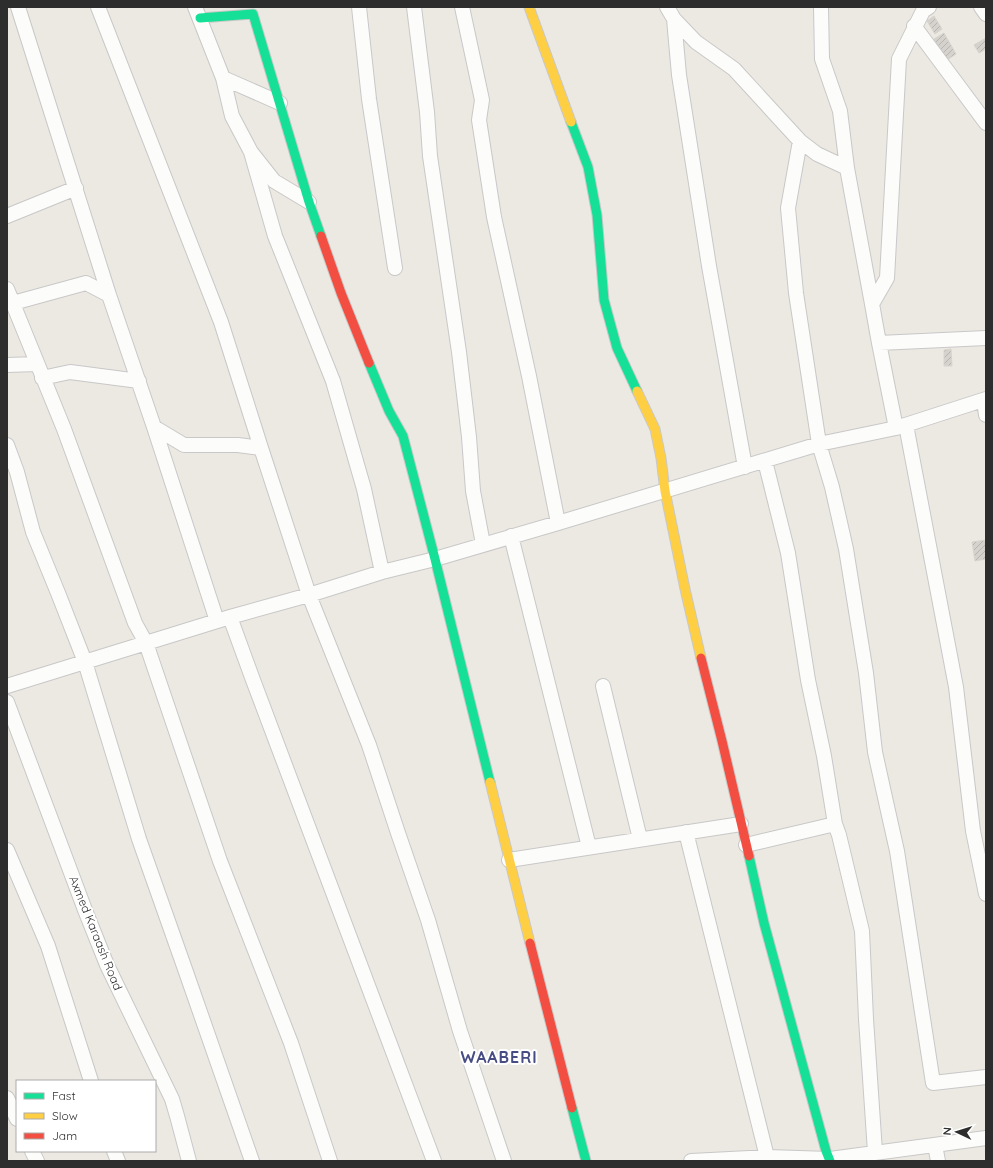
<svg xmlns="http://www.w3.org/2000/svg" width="993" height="1168" font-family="Quicksand,sans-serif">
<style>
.building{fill:url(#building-hatch);stroke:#d7d4ce}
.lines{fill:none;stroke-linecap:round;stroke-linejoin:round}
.street-casing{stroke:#c9c8c8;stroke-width:16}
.fast-casing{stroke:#c9c8c8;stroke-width:11}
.slow-casing{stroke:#c9c8c8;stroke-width:11}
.jam-casing{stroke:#c9c8c8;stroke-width:11}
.street{stroke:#fcfcfb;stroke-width:14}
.fast{stroke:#16e098;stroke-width:9}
.slow{stroke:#ffcf43;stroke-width:9}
.jam{stroke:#f24e42;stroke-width:9}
.labels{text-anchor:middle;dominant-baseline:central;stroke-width:4;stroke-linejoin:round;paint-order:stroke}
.street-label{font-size:12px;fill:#2d2d2d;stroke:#fff}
.district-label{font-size:16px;font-weight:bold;letter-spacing:1px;fill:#474d83;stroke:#fff}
</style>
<defs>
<pattern id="building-hatch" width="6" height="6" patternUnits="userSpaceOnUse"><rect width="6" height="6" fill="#d5d2cd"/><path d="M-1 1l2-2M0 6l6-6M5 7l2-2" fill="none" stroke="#b7b5b0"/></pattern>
</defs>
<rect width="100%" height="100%" fill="#ece9e2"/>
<path class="building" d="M934,16L942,29L935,34L927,21Z
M944,33L956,54L947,60L934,39Z
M986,38V49L979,53L974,45Z
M951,349L952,366H944V350Z
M986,540V559L975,561L972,542Z"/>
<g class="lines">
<defs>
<path id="street" d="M18,7L109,295L154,427L217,621
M98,7L221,322L261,448L309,595L369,745L398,833L428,920L460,1031L504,1161
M195,7L223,78L232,116L251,152L274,181L309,202
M359,7L369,99L395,268
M414,7L427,112L430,156L459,352L469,437L473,491L483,544
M462,7L482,100L479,120L494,217L529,376L558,523
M667,7L674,19L696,42L734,69L800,141L817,154L847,168
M821,7L822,59L840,111L847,168L872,304L879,343L896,428
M981,7L986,14
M674,19L679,75L709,266L745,467
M914,26L986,123
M223,78L280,103
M800,141L788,208L796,293L819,444L832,487L846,549L866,673L875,752L888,811L897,851L933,1083L986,1077
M251,152L275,236L333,381L364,489L382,572
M7,216L76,188
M7,289L64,429L135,623L146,643L220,861L291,1043L330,1161
M13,303L86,283L109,295
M872,304L887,278L899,59L923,11L929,7
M879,343L986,338
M7,365L37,364
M42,378L70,372L139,381
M984,400L986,415
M906,425L956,687L973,831L986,894
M154,427L184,445H238L261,448
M7,445L17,472L33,532L58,593L85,662L139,839L186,972L252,1161
M765,461L788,553L808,680L824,756L835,824
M511,536L589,847
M230,617L253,680L434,1161
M7,686L230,617L309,595L382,572L435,559L558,523L819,444L896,428L986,399
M603,686L640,839
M7,702L85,910L107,965L172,1099L177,1116L189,1161
M686,832L767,1157
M746,845L835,824L839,835L862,931L866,1019L875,1152
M7,850L48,946L91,1081
M509,860L741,824
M7,1098L17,1119
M935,1145L938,1161
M32,1151L37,1161
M114,1151L118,1161
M691,1161L767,1157L830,1159L986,1138"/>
<path id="fast" d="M200,18L253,14L309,202L321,236
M571,122L588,167L597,215L604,300L617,348L637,391
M369,363L389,411L403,436L435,559L490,782
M749,856L764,923L826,1151L830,1161
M572,1108L586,1161"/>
<path id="slow" d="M529,7L571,122
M637,391L655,429L661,458L665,491L685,589L701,658
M490,782L530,943"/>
<path id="jam" d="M321,236L341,293L369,363
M701,658L722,741L749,856
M530,943L572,1108"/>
</defs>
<use href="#street" class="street-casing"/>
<use href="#fast" class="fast-casing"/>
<use href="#slow" class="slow-casing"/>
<use href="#jam" class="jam-casing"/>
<use href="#street" class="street"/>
<use href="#fast" class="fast"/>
<use href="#slow" class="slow"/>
<use href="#jam" class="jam"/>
</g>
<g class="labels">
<g class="street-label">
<text transform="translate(96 933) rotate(68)">Axmed Karaash Road</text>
</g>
<g class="district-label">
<text x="499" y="1057">WAABERI</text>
</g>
</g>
<rect width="993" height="1168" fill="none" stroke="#2d2d2d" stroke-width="16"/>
<rect x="16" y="1080" width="140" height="72" fill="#ffffff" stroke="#ababab"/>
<rect x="24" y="1093" width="20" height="6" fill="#16e098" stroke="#ababab"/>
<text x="52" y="1100" font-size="12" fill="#2d2d2d">Fast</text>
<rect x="24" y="1113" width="20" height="6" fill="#ffcf43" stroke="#ababab"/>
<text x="52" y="1120" font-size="12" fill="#2d2d2d">Slow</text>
<rect x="24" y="1133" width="20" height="6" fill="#f24e42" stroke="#ababab"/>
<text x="52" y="1140" font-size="12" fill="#2d2d2d">Jam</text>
<g transform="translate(957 1132) rotate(274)" stroke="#ffffff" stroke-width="3" paint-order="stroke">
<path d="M0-3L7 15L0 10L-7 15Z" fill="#2d2d2d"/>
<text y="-6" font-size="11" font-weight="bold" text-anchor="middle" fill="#2d2d2d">N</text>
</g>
</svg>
